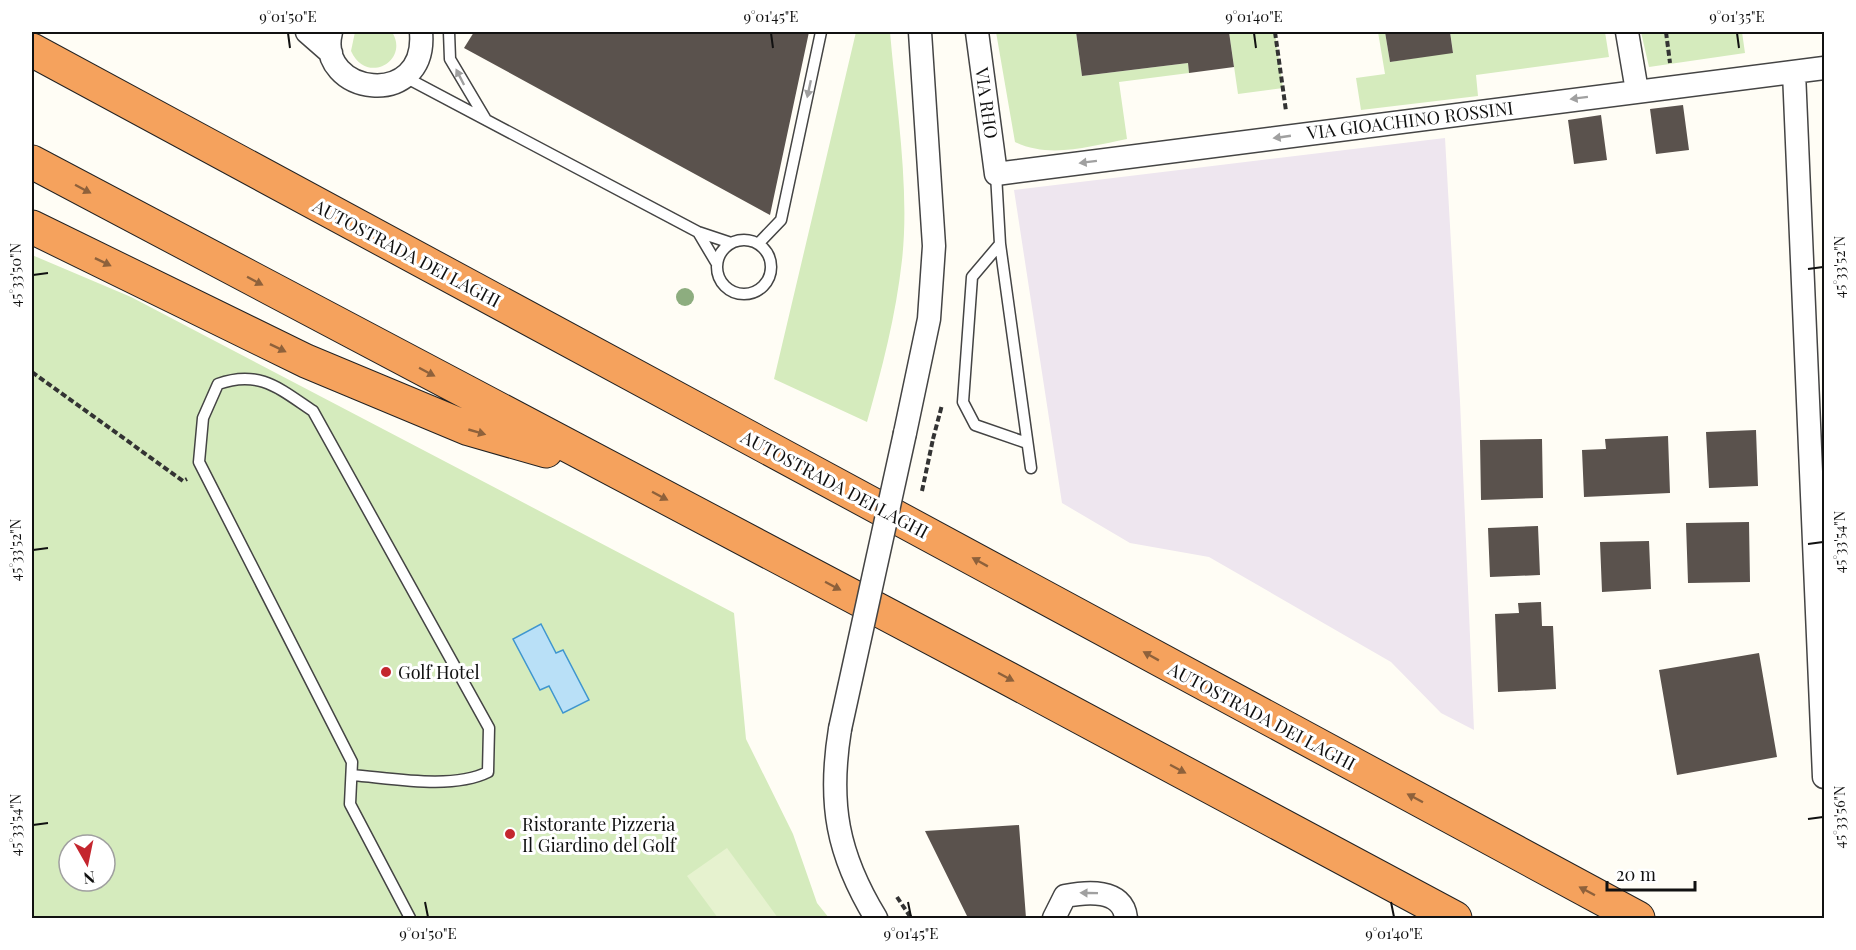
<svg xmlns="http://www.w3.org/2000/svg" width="1856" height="950" font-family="'Playfair Display',serif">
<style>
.industrial{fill:#eee6ef}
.green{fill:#d5ebbd;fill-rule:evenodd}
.pitch{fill:#e6f2cf}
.water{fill:#b9e0f7;stroke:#3f96cf;stroke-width:1.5}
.building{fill:#5a524d}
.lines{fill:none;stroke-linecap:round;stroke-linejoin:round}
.lane-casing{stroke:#444;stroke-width:13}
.street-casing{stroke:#444;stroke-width:25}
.highway-casing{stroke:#222;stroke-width:35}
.path{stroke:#333;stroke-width:4;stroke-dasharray:6 3;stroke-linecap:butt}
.lane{stroke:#fff;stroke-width:10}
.street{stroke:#fff;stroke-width:22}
.highway{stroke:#f5a25d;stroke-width:33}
.street-bridge-casing{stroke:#444;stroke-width:25;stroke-linecap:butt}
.path-bridge{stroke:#333;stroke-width:4;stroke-dasharray:6 3;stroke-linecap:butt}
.street-bridge{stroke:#fff;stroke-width:22}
.tree{fill:#8dad7f}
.oneway{fill:#a0a0a0}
.oneway2{fill:#8e613b}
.ticks{fill:none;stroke:#111;stroke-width:2}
.poi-dot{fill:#c4262e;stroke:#fff;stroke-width:2}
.labels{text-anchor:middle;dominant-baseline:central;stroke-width:6;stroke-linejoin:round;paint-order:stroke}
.street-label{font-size:18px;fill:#111;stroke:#fff}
.poi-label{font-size:18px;fill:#111;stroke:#fff;text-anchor:start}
.neatline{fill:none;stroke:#111;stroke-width:2}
.ticks-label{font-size:15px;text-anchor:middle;fill:#111}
</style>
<rect width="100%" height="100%" fill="#fffdf5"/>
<path class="industrial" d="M1445,138L1460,401L1474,730L1441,713L1391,662L1209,557L1130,543L1062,503L1014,190Z"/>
<path class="green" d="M355,32H392C410,60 367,86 351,51Z
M856,32H890C896,104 910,189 902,260C896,315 882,369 867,422L774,379Z
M996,32H1076L1082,76L1188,63L1189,73L1119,82L1127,139C1091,146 1050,159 1015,142Z
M1229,32H1275L1283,88L1238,94Z
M1378,32H1385L1390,62L1453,52L1450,32H1605L1609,57L1476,75L1478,96L1361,110L1356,78L1385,74Z
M1641,32H1742L1745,53L1649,67Z
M32,255L131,297L734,613L746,739L793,834L817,903L829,918H32ZM69,845H105V881H69Z"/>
<path class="pitch" d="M727,848L778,918H718L687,876Z"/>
<path class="water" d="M541,624L556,653L563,650L589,700L563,713L549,686L540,690L513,639Z"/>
<path class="building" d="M474,32H809L770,215L464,48Z
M1076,32H1229L1234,67L1189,73L1188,63L1082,76Z
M1385,32H1450L1453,53L1390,62Z
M1683,105L1689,150L1656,154L1650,109Z
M1601,115L1607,160L1574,164L1568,120Z
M1756,430L1758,486L1709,488L1706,432Z
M1668,436L1670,493L1584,497L1582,450L1606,449L1605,439Z
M1542,439L1543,498L1481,500L1480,440Z
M1749,522L1750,582L1688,583L1686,523Z
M1538,526L1540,575L1490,577L1488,528Z
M1649,541L1651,589L1602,592L1600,542Z
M1541,602L1542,626H1553L1556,689L1498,692L1495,614L1519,613L1518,603Z
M1759,653L1777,757L1677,775L1659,670Z
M1019,825L1026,918H968L925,831Z"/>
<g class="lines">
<defs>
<path id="lane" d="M449,32L450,59L485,118
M405,77L698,232L731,243
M996,174L1000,244L1031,468
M698,232L717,264
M717 267a27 27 0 1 1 54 0a27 27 0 1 1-54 0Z
M758,244L781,220L821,32
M1000,244L972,277L963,402L975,425L1027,443
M352,775C391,778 452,790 488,772L489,728L313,411C280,389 259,369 218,384L203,418L199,462L352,762L350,804L410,918"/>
<path id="street" d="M307,32L331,53
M331,32C315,95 428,111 421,32
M977,32L996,174L1824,68
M1627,32L1637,91
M1794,72L1824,777
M905,433L929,319L934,246L920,32
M840,729C828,803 837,854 876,918
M1054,918L1065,896C1086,892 1123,888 1126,918"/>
<path id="highway" d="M32,50L1638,918
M32,162L1009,679L1455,918
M32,227L306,361L469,429L546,451"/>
</defs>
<use href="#lane" class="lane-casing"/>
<use href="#street" class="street-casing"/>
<use href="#highway" class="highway-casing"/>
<path class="path" d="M1275,32L1286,111
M1547,32H1550
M1666,32L1670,63
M32,372L183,481L187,479
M933,439L942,405
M897,897L911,918"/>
<use href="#lane" class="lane"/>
<use href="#street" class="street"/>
<use href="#highway" class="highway"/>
<defs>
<path id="street-bridge" d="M840,729L905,433"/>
</defs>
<use href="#street-bridge" class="street-bridge-casing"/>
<path class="path-bridge" d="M922,491L933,439"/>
<use href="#street-bridge" class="street-bridge"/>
</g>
<circle class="tree" cx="685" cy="297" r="9"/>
<defs><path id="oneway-solid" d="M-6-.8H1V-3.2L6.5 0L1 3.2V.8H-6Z" transform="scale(1.5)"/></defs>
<g class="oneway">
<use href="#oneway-solid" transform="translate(460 77) rotate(-117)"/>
<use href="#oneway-solid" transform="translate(809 89) rotate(102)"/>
<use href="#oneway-solid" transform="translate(1579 98) rotate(173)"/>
<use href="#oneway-solid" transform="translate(1282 137) rotate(172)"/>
<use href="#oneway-solid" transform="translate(1088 162) rotate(173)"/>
<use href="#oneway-solid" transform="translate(1089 893) rotate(-179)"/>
</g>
<g class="oneway2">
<use href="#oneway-solid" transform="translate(83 189) rotate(28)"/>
<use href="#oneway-solid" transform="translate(103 262) rotate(26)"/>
<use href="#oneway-solid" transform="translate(255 281) rotate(28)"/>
<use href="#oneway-solid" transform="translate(278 348) rotate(26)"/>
<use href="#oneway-solid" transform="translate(427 372) rotate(28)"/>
<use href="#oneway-solid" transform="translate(477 432) rotate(16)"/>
<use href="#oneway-solid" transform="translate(660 496) rotate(28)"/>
<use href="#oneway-solid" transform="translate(980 562) rotate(-151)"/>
<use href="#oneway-solid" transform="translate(833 586) rotate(28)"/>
<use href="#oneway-solid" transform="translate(1151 656) rotate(-151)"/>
<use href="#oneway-solid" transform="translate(1006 677) rotate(28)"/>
<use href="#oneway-solid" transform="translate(1178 769) rotate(28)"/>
<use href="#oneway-solid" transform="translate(1415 798) rotate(-152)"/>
<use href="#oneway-solid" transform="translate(1587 891) rotate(-152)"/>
</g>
<path class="ticks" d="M288,33L290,48M771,33L773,48M1254,33L1256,48M1737,33L1739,48M1808,269L1823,267M33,275L48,273M1808,544L1823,542M33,550L48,548M1808,819L1823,817M33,825L48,823M425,902L428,917M908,902L911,917M1391,902L1394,917"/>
<g class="poi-dot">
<circle cx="386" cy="672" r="6"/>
<circle cx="510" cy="834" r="6"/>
</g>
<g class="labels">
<g class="street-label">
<text transform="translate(987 103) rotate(82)">VIA RHO</text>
<text transform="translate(1410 120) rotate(-7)">VIA GIOACHINO ROSSINI</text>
<text transform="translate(407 253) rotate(28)">AUTOSTRADA DEI LAGHI</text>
<text transform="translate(835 484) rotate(28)">AUTOSTRADA DEI LAGHI</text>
<text transform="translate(1262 716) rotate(28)">AUTOSTRADA DEI LAGHI</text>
</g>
<g class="poi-label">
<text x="398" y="672">Golf Hotel</text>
<text x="522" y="824">Ristorante Pizzeria<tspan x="522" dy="21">Il Giardino del Golf</tspan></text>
</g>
</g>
<rect width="1856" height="950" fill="none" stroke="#ffffff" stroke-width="66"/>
<g transform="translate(87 863) rotate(171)"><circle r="28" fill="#ffffff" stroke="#a0a0a0" stroke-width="1.5"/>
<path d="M0-4.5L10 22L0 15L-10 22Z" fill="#c4262e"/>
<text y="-9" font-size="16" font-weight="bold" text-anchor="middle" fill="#111111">N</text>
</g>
<path d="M1607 881v9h88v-9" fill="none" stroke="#111111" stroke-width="3"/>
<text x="1616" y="881" font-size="18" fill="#111111" stroke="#ffffff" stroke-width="4.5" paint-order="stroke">20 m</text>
<rect x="33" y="33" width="1790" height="884" class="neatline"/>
<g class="ticks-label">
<text x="288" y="22">9°01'50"E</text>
<text x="771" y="22">9°01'45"E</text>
<text x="1254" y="22">9°01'40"E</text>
<text x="1737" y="22">9°01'35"E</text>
<text transform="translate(1840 267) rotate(-90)" y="5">45°33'52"N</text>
<text transform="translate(16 275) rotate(-90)" y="5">45°33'50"N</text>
<text transform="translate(1840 542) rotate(-90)" y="5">45°33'54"N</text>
<text transform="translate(16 550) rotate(-90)" y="5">45°33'52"N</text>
<text transform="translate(1840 817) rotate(-90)" y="5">45°33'56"N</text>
<text transform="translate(16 825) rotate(-90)" y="5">45°33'54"N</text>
<text x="428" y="939">9°01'50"E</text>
<text x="911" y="939">9°01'45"E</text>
<text x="1394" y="939">9°01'40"E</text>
</g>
</svg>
